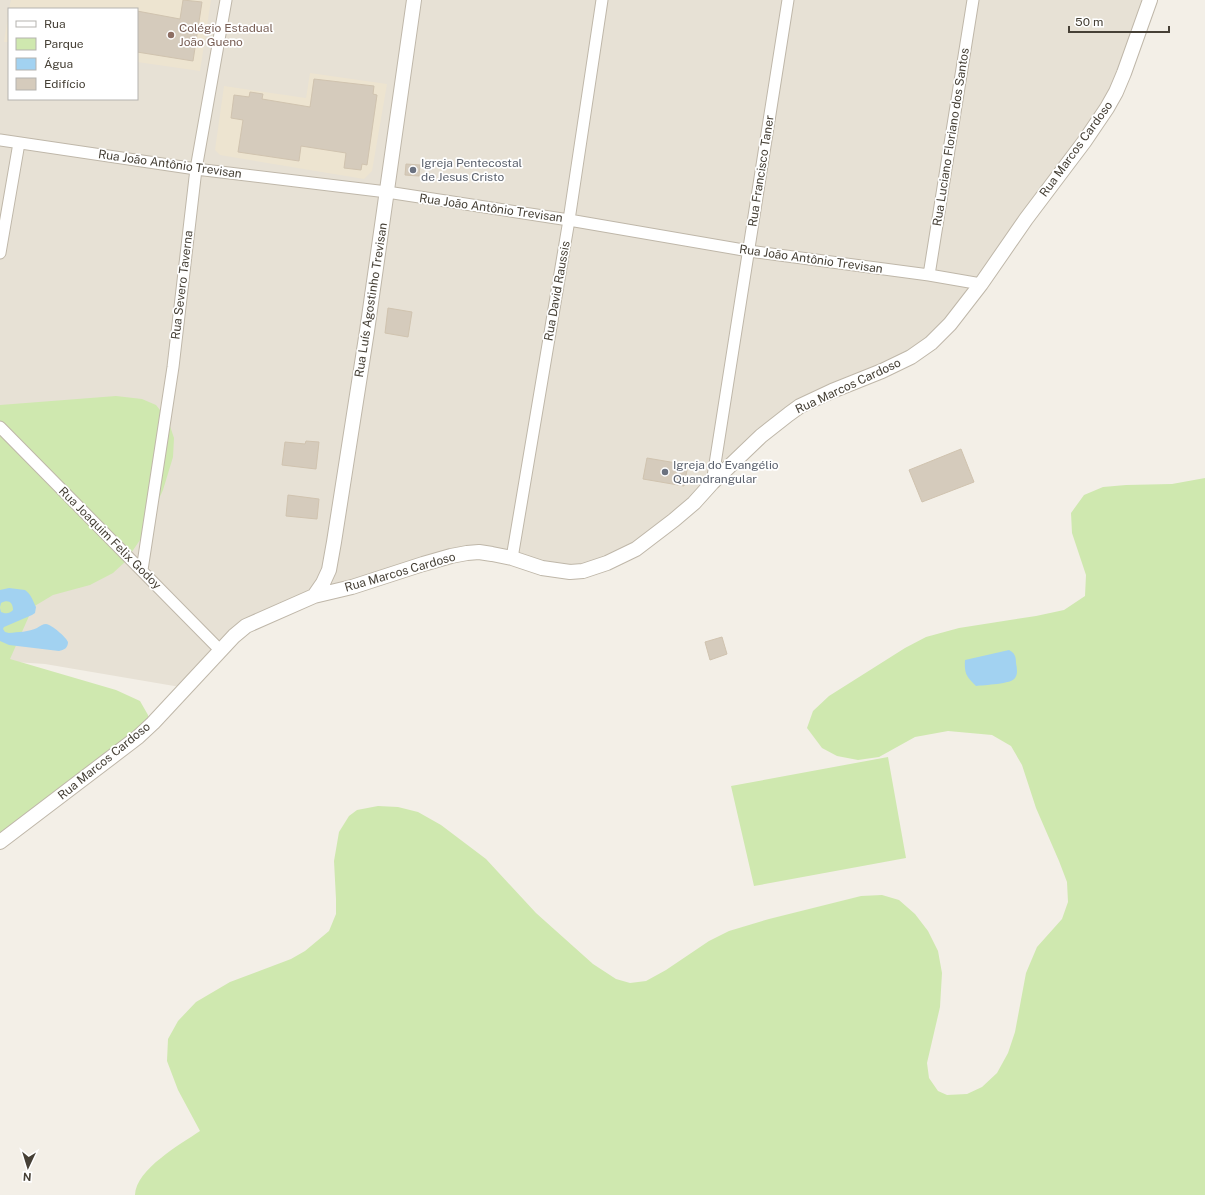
<svg xmlns="http://www.w3.org/2000/svg" width="1205" height="1195" font-family="'Public Sans',sans-serif">
<style>
.residential{fill:#e7e1d5;fill-rule:evenodd}
.education{fill:#ede4d0}
.green{fill:#cfe8af}
.water{fill:#a2d2f1}
.building{fill:#d5cbbc;stroke:#d0c3af}
.lines{fill:none;stroke-linecap:round;stroke-linejoin:round}
.minor-casing{stroke:#bfb7a9;stroke-width:13}
.tertiary-casing{stroke:#bfb7a9;stroke-width:16}
.minor{stroke:#fff;stroke-width:11}
.tertiary{stroke:#fff;stroke-width:14}
.education-dot{fill:#8d6e63;stroke:#fff;stroke-width:1.5}
.worship-dot{fill:#6b7280;stroke:#fff;stroke-width:1.5}
.labels{text-anchor:middle;dominant-baseline:central;stroke-width:3.5;stroke-linejoin:round;paint-order:stroke}
.education-label{font-size:12px;fill:#785e54;stroke:#fff;text-anchor:start}
.street-label{font-size:12px;fill:#464036;stroke:#fff}
.worship-label{font-size:12px;fill:#5b616d;stroke:#fff;text-anchor:start}
</style>
<rect width="100%" height="100%" fill="#f3efe7"/>
<path class="residential" d="M0,0H1150L1124,73L939,335L800,406L674,520L593,568L512,558L451,556L246,626L186,688L45,664L0,661ZM9,9H137V99H9Z"/>
<path class="education" d="M11,0H211L200,71L137,62V9H9Z
M9,10V42H4Z
M310,73L387,84L372,171L364,179L220,155L215,150L224,86L306,98Z"/>
<path class="green" d="M116,396L142,399L156,405L168,420L174,438L173,457L163,490L140,540L125,562L113,573L90,585L53,595L33,607L10,659L116,690L140,701L148,715V726L0,844V405Z
M1205,478V1195H135C136,1169 181,1144 200,1131L178,1090L167,1061L168,1039L178,1021L196,1002L230,982L291,959L305,951L329,931L336,914V899L334,861L339,832L349,816L357,810L378,806L398,807L418,812L441,825L486,859L536,913L593,964L616,979L630,983L646,981L666,970L709,941L729,931L769,919L861,896L882,895L899,900L915,914L928,931L938,951L942,973L940,1007L927,1063L929,1078L938,1091L947,1095L967,1094L982,1087L997,1073L1008,1053L1015,1032L1026,973L1037,947L1062,919L1068,902L1067,882L1059,861L1036,808L1022,765L1011,746L992,735L948,731L915,737L879,757L858,760L837,756L822,748L807,728L813,711L829,696L905,648L926,637L959,628L1036,616L1064,610L1085,596L1086,575L1072,533L1071,513L1084,495L1103,487L1126,485L1172,484Z
M888,757L906,858L754,886L731,786Z"/>
<path class="water" d="M9,588L25,590C31,594 33,601 36,607L35,613L32,615L4,627L3,629L5,632L9,633C18,632 29,632 37,628C40,626 43,624 46,624C52,625 66,637 68,642C68,648 64,650 59,651L9,645L0,641V608L1,612C6,614 9,614 13,610C13,602 8,599 1,603L0,607V590Z
M1009,650C1015,653 1016,657 1016,663C1017,668 1018,674 1015,678C1012,684 984,685 976,686C967,677 964,674 965,660Z"/>
<path class="building" d="M183,0L202,2L193,61L137,52V11L180,19Z
M314,79L374,86L373,94L377,95L367,165L362,164L361,170L344,168L346,153L301,146L299,161L238,152L243,120L231,118L234,95L249,97L250,92L263,94L262,99L310,107Z
M406,164L420,165L419,176L405,175Z
M388,308L412,312L408,337L385,333Z
M306,441L319,442L316,469L282,465L285,442L305,444Z
M961,449L974,482L922,502L909,470Z
M647,458L688,465L684,486L643,479Z
M288,495L319,499L317,519L286,516Z
M722,637L727,654L710,660L705,642Z"/>
<g class="lines">
<defs>
<path id="minor" d="M0,140L196,169L387,192L569,220L749,251L929,275L981,284
M0,253L19,143
M929,275L973,0
M0,427L220,650
M712,483L788,0
M512,558L569,220L602,0
M142,570L173,367L196,169L226,0"/>
<path id="tertiary" d="M314,596L323,583L329,570L334,542L367,331L414,0
M0,842L138,737L153,723L234,636L246,626L314,596L352,587L423,564L451,556L467,553L479,552L492,554L512,558L542,568L570,572L583,571L607,563L636,549L674,520L694,503L712,483L761,436L789,414L800,406L832,391L882,371L911,357L931,343L950,324L981,284L1026,219L1084,142L1107,108L1116,92L1124,73L1150,0"/>
</defs>
<use href="#minor" class="minor-casing"/>
<use href="#tertiary" class="tertiary-casing"/>
<use href="#minor" class="minor"/>
<use href="#tertiary" class="tertiary"/>
</g>
<circle class="education-dot" cx="171" cy="35" r="4"/>
<g class="worship-dot">
<circle cx="413" cy="170" r="4"/>
<circle cx="665" cy="472" r="4"/>
</g>
<g class="labels">
<g class="education-label">
<text x="179" y="28">Colégio Estadual<tspan x="179" dy="14">João Gueno</tspan></text>
</g>
<g class="street-label">
<text transform="translate(951 137) rotate(-81)">Rua Luciano Floriano dos Santos</text>
<text transform="translate(1076 149) rotate(-54)">Rua Marcos Cardoso</text>
<text transform="translate(170 164) rotate(8)">Rua João Antônio Trevisan</text>
<text transform="translate(761 171) rotate(-81)">Rua Francisco Taner</text>
<text transform="translate(491 208) rotate(8)">Rua João Antônio Trevisan</text>
<text transform="translate(811 259) rotate(8)">Rua João Antônio Trevisan</text>
<text transform="translate(182 285) rotate(-83)">Rua Severo Taverna</text>
<text transform="translate(557 291) rotate(-80)">Rua David Raussis</text>
<text transform="translate(371 300) rotate(-81)">Rua Luís Agostinho Trevisan</text>
<text transform="translate(848 386) rotate(-25)">Rua Marcos Cardoso</text>
<text transform="translate(110 538) rotate(45)">Rua Joaquim Felix Godoy</text>
<text transform="translate(400 572) rotate(-16)">Rua Marcos Cardoso</text>
<text transform="translate(104 761) rotate(-39)">Rua Marcos Cardoso</text>
</g>
<g class="worship-label">
<text x="421" y="163">Igreja Pentecostal<tspan x="421" dy="14">de Jesus Cristo</tspan></text>
<text x="673" y="465">Igreja do Evangélio<tspan x="673" dy="14">Quandrangular</tspan></text>
</g>
</g>
<rect x="8" y="8" width="130" height="92" fill="#ffffff" stroke="#b5b3af"/>
<rect x="16" y="21" width="20" height="6" fill="#ffffff" stroke="#b5b3af"/>
<text x="44" y="28" font-size="12" fill="#464036">Rua</text>
<rect x="16" y="38" width="20" height="12" fill="#cfe8af" stroke="#b5b3af"/>
<text x="44" y="48" font-size="12" fill="#464036">Parque</text>
<rect x="16" y="58" width="20" height="12" fill="#a2d2f1" stroke="#b5b3af"/>
<text x="44" y="68" font-size="12" fill="#464036">Água</text>
<rect x="16" y="78" width="20" height="12" fill="#d5cbbc" stroke="#b5b3af"/>
<text x="44" y="88" font-size="12" fill="#464036">Edifício</text>
<g transform="translate(28 1167) rotate(184)" stroke="#ffffff" stroke-width="3" paint-order="stroke">
<path d="M0-3L7 15L0 10L-7 15Z" fill="#464036"/>
<text y="-6" font-size="11" font-weight="bold" text-anchor="middle" fill="#464036">N</text>
</g>
<path d="M1069 26v6h100v-6" fill="none" stroke="#464036" stroke-width="2"/>
<text x="1075" y="26" font-size="12" fill="#464036" stroke="#ffffff" stroke-width="3" paint-order="stroke">50 m</text>
</svg>
